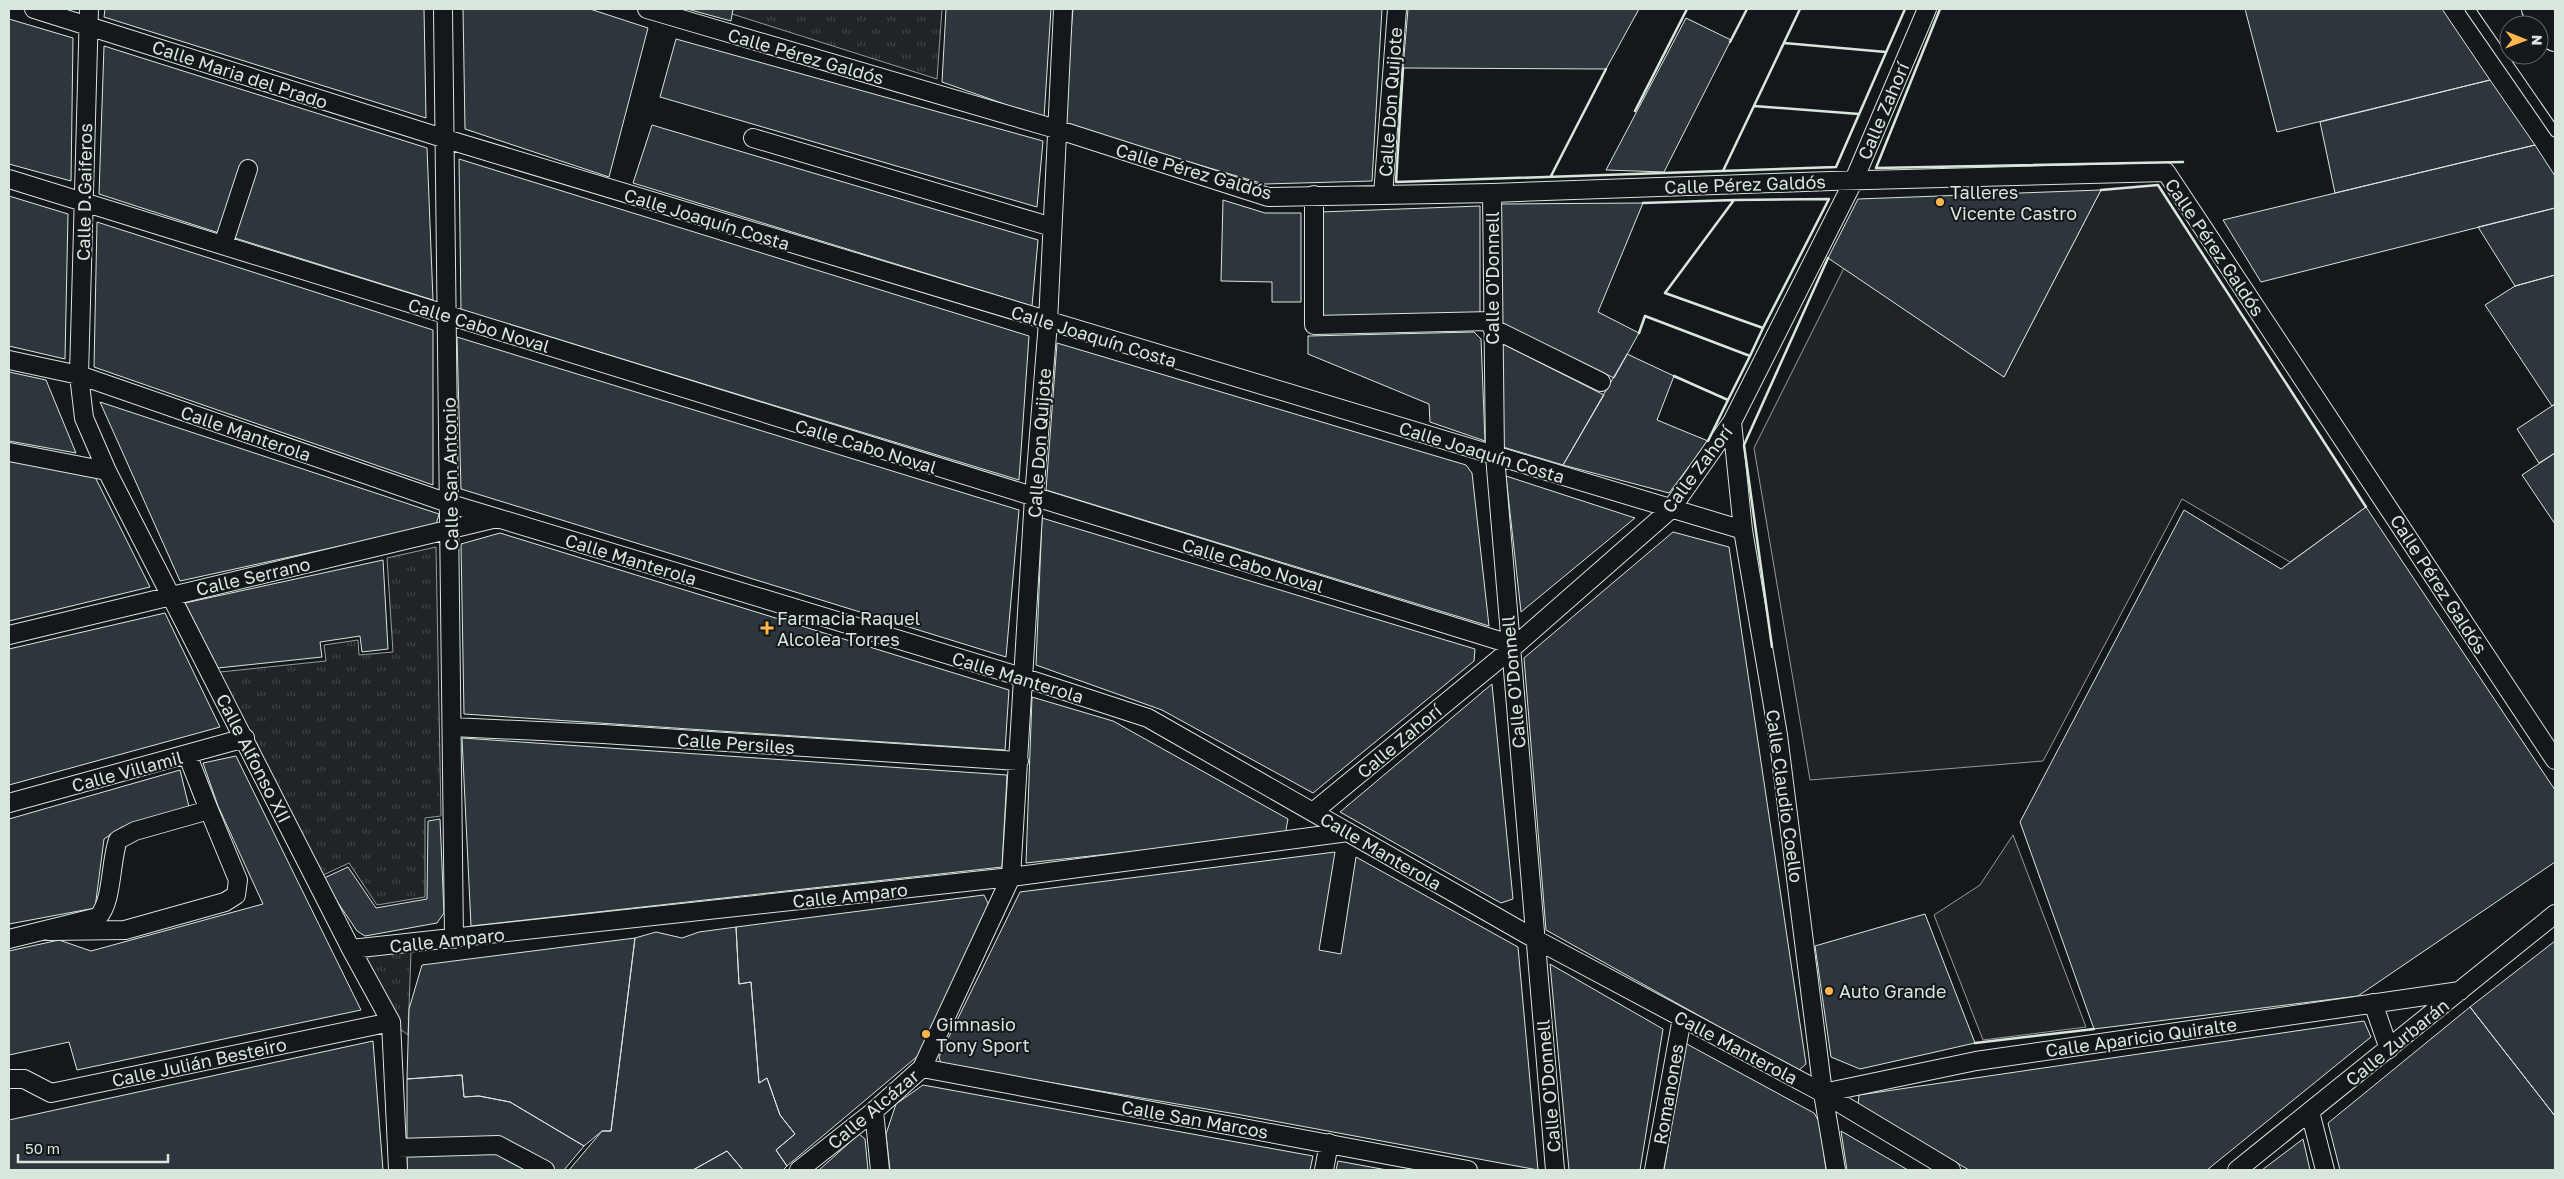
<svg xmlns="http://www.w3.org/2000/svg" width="2564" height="1179" font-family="'Golos Text',sans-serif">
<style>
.green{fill:#202428;stroke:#939e99}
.park{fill:url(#park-tufts);stroke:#939e99}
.building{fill:#2c363c;stroke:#d8e6dc}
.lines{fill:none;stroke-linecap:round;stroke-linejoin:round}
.lane-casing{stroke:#d8e6dc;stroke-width:11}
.street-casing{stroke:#d8e6dc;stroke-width:20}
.highway-casing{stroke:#d8e6dc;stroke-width:30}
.lane{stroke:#14181c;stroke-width:9}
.street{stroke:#14181c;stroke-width:18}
.highway{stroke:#14181c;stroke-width:28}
.wall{stroke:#d8e6dc;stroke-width:2.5}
.poi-dot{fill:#ffb74d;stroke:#14181c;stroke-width:2}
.labels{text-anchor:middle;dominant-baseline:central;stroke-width:4;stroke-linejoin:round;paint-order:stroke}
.street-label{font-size:18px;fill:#d8e6dc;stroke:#14181c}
.poi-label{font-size:18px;fill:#d8e6dc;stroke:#14181c;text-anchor:start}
</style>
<defs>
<pattern id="park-tufts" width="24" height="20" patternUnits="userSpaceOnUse" patternTransform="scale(1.25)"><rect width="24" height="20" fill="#202428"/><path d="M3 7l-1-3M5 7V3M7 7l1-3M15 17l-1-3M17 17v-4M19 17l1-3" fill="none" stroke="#404447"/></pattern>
</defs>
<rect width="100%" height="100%" fill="#14181c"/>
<path class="green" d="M2158,185L2366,507L2290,562L2182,499L2043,761L1810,780L1754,448L1844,268L2004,377L2101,190Z
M2013,835L2086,1027L1983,1040L1934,915L1980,885Z"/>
<path class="park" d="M733,9H942L937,79L732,14Z
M436,547L441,816L425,818V897L377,905L349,863L321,876L254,745L220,672L326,661L324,645L358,640L359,655L393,652L387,558Z
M370,948L411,952L408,1035L391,1022L351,949Z"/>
<path class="building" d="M105,9H424L426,118L104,17Z
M463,9H590L648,28L609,177L465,129Z
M687,9H733L731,21Z
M946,9H1051L1044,118L942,82Z
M1073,9H1382L1372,181L1264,184L1063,125Z
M1408,9H1639L1606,69L1403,68Z
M2245,9H2442L2490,80L2277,132Z
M1686,18L1731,40L1664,172L1606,170Z
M9,19L73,38L71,181L9,164Z
M676,39L1043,141L1037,207L660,97Z
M104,46L427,148L433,300L235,238L256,169L241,164L219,233L99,194Z
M2490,80L2535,145L2335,193L2320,122Z
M652,125L1038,240L1032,306L633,183Z
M2535,145L2555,176V208L2261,282L2223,220Z
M459,159L1029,336L1019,480L461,310Z
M2101,190L2004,377L1828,258L1858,199Z
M9,196L68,214L65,359L9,346Z
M1223,200L1265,213H1301V302H1272V282L1221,281Z
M1643,203L1598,312L1639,333L1614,378L1500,323L1498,204Z
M1480,206V313L1321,317L1320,212Z
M2555,208V275L2515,286L2478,227Z
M97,222L433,330V485L94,367Z
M2555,275V404L2552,406L2485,305L2515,286Z
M1474,332L1481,339L1485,441L1430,422L1429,404L1308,354V336Z
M457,337L1019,510L1006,657L461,489Z
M1497,341L1604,395L1563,465L1503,447Z
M1057,343L1466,465L1472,473L1489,626L1046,490Z
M1627,354L1674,376L1657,420L1708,441L1669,493L1563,465Z
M9,372L46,380L76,453L9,441Z
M100,402L439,514L436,525L180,581Z
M2555,404V453L2539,463L2517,429Z
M2555,453V524L2522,475Z
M9,461L95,477L150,587L9,621Z
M1506,476L1635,518L1521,612Z
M2366,507L2555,790V862L2358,996L2094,1029L2020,822L2184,510L2281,569Z
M1042,518L1475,649L1474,661L1313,793L1162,710L1036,665Z
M1673,532L1729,547L1806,1064L1798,1071L1546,930L1524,658Z
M500,533L1009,690L1005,750L464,714L461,544Z
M383,560L388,649L362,652L360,636L320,642L322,657L218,668L185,603Z
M165,613L220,727L9,785V649Z
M1492,684L1513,899L1501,903L1340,812Z
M1032,697L1113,721L1288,819L1285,835L1026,863Z
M462,738L1007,775L1002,867L471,926Z
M236,756L361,1010L77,1070L69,1042L9,1055V951L59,940L91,951L263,904L218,806L203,763Z
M180,770L189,807L122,827L104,839L95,908L9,924V819Z
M440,819L444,913L437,923L365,936L357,931L322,879L348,867L376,908L427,899L428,821Z
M1335,852L1319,950L1341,954L1356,857L1518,947L1538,1170L1236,1114L941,1064L939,1057L1020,892Z
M984,895L989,905L919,1055L787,1166L776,1150L795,1134L780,1115L767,1078L759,1083L751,982L739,984L736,927Z
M1925,914L1975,1043L1860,1069L1831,1057L1815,946Z
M736,927L739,984L751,982L759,1083L767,1078L780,1115L795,1134L776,1150L787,1166L783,1170H743L727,1151L693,1170H569L602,1131H611L635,938L656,932L682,938L699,932Z
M635,938L611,1131H602L584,1146L510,1102L479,1096L464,1097L462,1075L407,1079L409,1009L422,965Z
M2555,941V1116L2470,1007Z
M1550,964L1663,1029L1640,1170H1569Z
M2470,1007L2555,1116V1170H2340L2328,1123Z
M2364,1021L2371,1037L2207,1170H1969L1858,1105L1859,1095Z
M373,1041L383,1170H9V1120Z
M1685,1043L1814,1113L1820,1123L1826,1170H1664Z
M462,1075L464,1097L479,1096L510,1102L584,1146L564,1170H407V1079Z
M923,1085L1313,1156L1310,1170H890L886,1134L896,1104Z
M1841,1131L1908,1170H1847Z
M859,1134L865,1139L868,1170H819Z
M2303,1139L2310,1170H2262Z
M727,1151L743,1170H693Z
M1338,1161L1387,1170H1336Z"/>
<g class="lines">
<defs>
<path id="lane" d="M2470,9L2555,132"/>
<path id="street" d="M34,9L446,139L1743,530
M89,9L79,375L84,418L107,471L351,949L391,1022L398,1170
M443,9L454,939
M647,9L1056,129L1268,197L1492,193L1831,181L2166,172L2555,760
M753,138L1052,227
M9,179L1510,644
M1492,193L1495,456L1555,1170
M1314,195V325L1492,321
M1383,195L1397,9
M223,245L248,169
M1492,328L1601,382
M9,360L79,375L451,504L1025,678L1148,718L1535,939L1823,1093L1951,1170
M1732,422L1743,530L1778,735L1823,1093L1836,1170
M9,452L107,471
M9,635L497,518
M452,727L603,734L1019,761
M187,754L209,810
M9,803L245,738
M1313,812L1510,650L1671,509L1732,422L1854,180L1927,9
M9,939L98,917C113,901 110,862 118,840L135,831L209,810L238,880L236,895L225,902L125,930L49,931
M351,949L1011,877L1348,832
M2373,1003L2389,1049
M922,1068L1468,1170
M9,1079H24L51,1093L391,1022
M1823,1093L1976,1061L2460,991
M874,1111L880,1170
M2310,1112L2325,1170
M397,1148L498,1145L545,1170
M799,1170L874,1111L922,1068L1011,877L1034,497L1048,322L1063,9
M1324,1170L1329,1143
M1654,1170L1682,1018
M2237,1170L2555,914"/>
<path id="highway" d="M2536,9L2555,37"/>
</defs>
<use href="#lane" class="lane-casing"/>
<use href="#street" class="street-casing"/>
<use href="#highway" class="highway-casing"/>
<use href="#lane" class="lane"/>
<use href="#street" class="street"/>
<use href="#highway" class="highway"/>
<path class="wall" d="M1940,9L1876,168L2183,162
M1730,42L1747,9
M1784,43L1886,52
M1403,68L1396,182L1836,167L1905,9
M1754,106L1859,114
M1635,111L1687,9
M1723,171L1800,9
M1551,176L1606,69
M2101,190L2158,185L2366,507
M1643,203L1734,200
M1639,333L1645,316L1750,356L1728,400
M1750,356L1763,328L1665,293L1734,200L1829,199L1763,328
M1674,376L1728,400L1708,441
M1772,647L1744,445L1828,258
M1975,1043L2094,1029"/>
</g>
<g class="poi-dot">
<circle cx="1940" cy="202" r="5"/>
<path d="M764.5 620.5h5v5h5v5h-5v5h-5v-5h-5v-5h5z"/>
<circle cx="1829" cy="991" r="5"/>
<circle cx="926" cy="1034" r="5"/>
</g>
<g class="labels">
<g class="street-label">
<text transform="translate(806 56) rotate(16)">Calle Pérez Galdós</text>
<text transform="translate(240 74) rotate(18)">Calle Maria del Prado</text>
<text transform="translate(1390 102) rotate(-86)">Calle Don Quijote</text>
<text transform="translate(1883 111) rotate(-67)">Calle Zahorí</text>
<text transform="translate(1194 171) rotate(16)">Calle Pérez Galdós</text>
<text transform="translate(1745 184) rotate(-2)">Calle Pérez Galdós</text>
<text transform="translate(84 192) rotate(-89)">Calle D.Gaiferos</text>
<text transform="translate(707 219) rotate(17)">Calle Joaquín Costa</text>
<text transform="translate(2215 247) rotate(56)">Calle Pérez Galdós</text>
<text transform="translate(1492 278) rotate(-90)">Calle O'Donnell</text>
<text transform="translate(479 325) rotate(17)">Calle Cabo Noval</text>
<text transform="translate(1094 336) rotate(17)">Calle Joaquín Costa</text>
<text transform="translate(246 433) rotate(19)">Calle Manterola</text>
<text transform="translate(1039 443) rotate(-86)">Calle Don Quijote</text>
<text transform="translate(866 446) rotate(17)">Calle Cabo Noval</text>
<text transform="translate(1482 452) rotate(17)">Calle Joaquín Costa</text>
<text transform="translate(1697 469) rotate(-53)">Calle Zahorí</text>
<text transform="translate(450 474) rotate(-91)">Calle San Antonio</text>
<text transform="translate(631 559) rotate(17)">Calle Manterola</text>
<text transform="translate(1253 565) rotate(17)">Calle Cabo Noval</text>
<text transform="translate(253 576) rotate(-13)">Calle Serrano</text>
<text transform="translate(2439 584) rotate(57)">Calle Pérez Galdós</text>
<text transform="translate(1018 677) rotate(17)">Calle Manterola</text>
<text transform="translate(1513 682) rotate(-95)">Calle O'Donnell</text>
<text transform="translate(1399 741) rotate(-40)">Calle Zahorí</text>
<text transform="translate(736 743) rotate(4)">Calle Persiles</text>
<text transform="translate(254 758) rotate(63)">Calle Alfonso XII</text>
<text transform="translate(127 771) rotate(-15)">Calle Villamil</text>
<text transform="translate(1785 796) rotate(82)">Calle Claudio Coello</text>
<text transform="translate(1381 851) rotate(30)">Calle Manterola</text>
<text transform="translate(850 895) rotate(-6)">Calle Amparo</text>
<text transform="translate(447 940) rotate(-6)">Calle Amparo</text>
<text transform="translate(2141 1037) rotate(-8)">Calle Aparicio Quiralte</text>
<text transform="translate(2397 1042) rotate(-39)">Calle Zurbarán</text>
<text transform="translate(1736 1047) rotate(28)">Calle Manterola</text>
<text transform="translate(199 1062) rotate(-12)">Calle Julián Besteiro</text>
<text transform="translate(1548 1086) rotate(-95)">Calle O'Donnell</text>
<text transform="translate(1668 1094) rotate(-80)">Romanones</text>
<text transform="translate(873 1109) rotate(-40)">Calle Alcázar</text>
<text transform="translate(1195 1119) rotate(10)">Calle San Marcos</text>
</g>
<g class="poi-label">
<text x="1950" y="192">Talleres<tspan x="1950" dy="21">Vicente Castro</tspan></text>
<text x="777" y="618">Farmacia Raquel<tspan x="777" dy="21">Alcolea Torres</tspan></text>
<text x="1839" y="991">Auto Grande</text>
<text x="936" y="1024">Gimnasio<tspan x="936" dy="21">Tony Sport</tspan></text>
</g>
</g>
<rect width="2564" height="1179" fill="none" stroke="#d8e6dc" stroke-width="20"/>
<g transform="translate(2524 40) rotate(91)"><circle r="24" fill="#14181c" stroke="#626a69"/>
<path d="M0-4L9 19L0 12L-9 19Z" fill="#ffb74d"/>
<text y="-8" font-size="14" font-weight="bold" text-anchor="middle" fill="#d8e6dc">N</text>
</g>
<path d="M18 1154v8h150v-8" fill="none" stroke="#d8e6dc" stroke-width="2.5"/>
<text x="25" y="1154" font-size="15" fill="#d8e6dc" stroke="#14181c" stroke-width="4" paint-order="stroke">50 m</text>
</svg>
